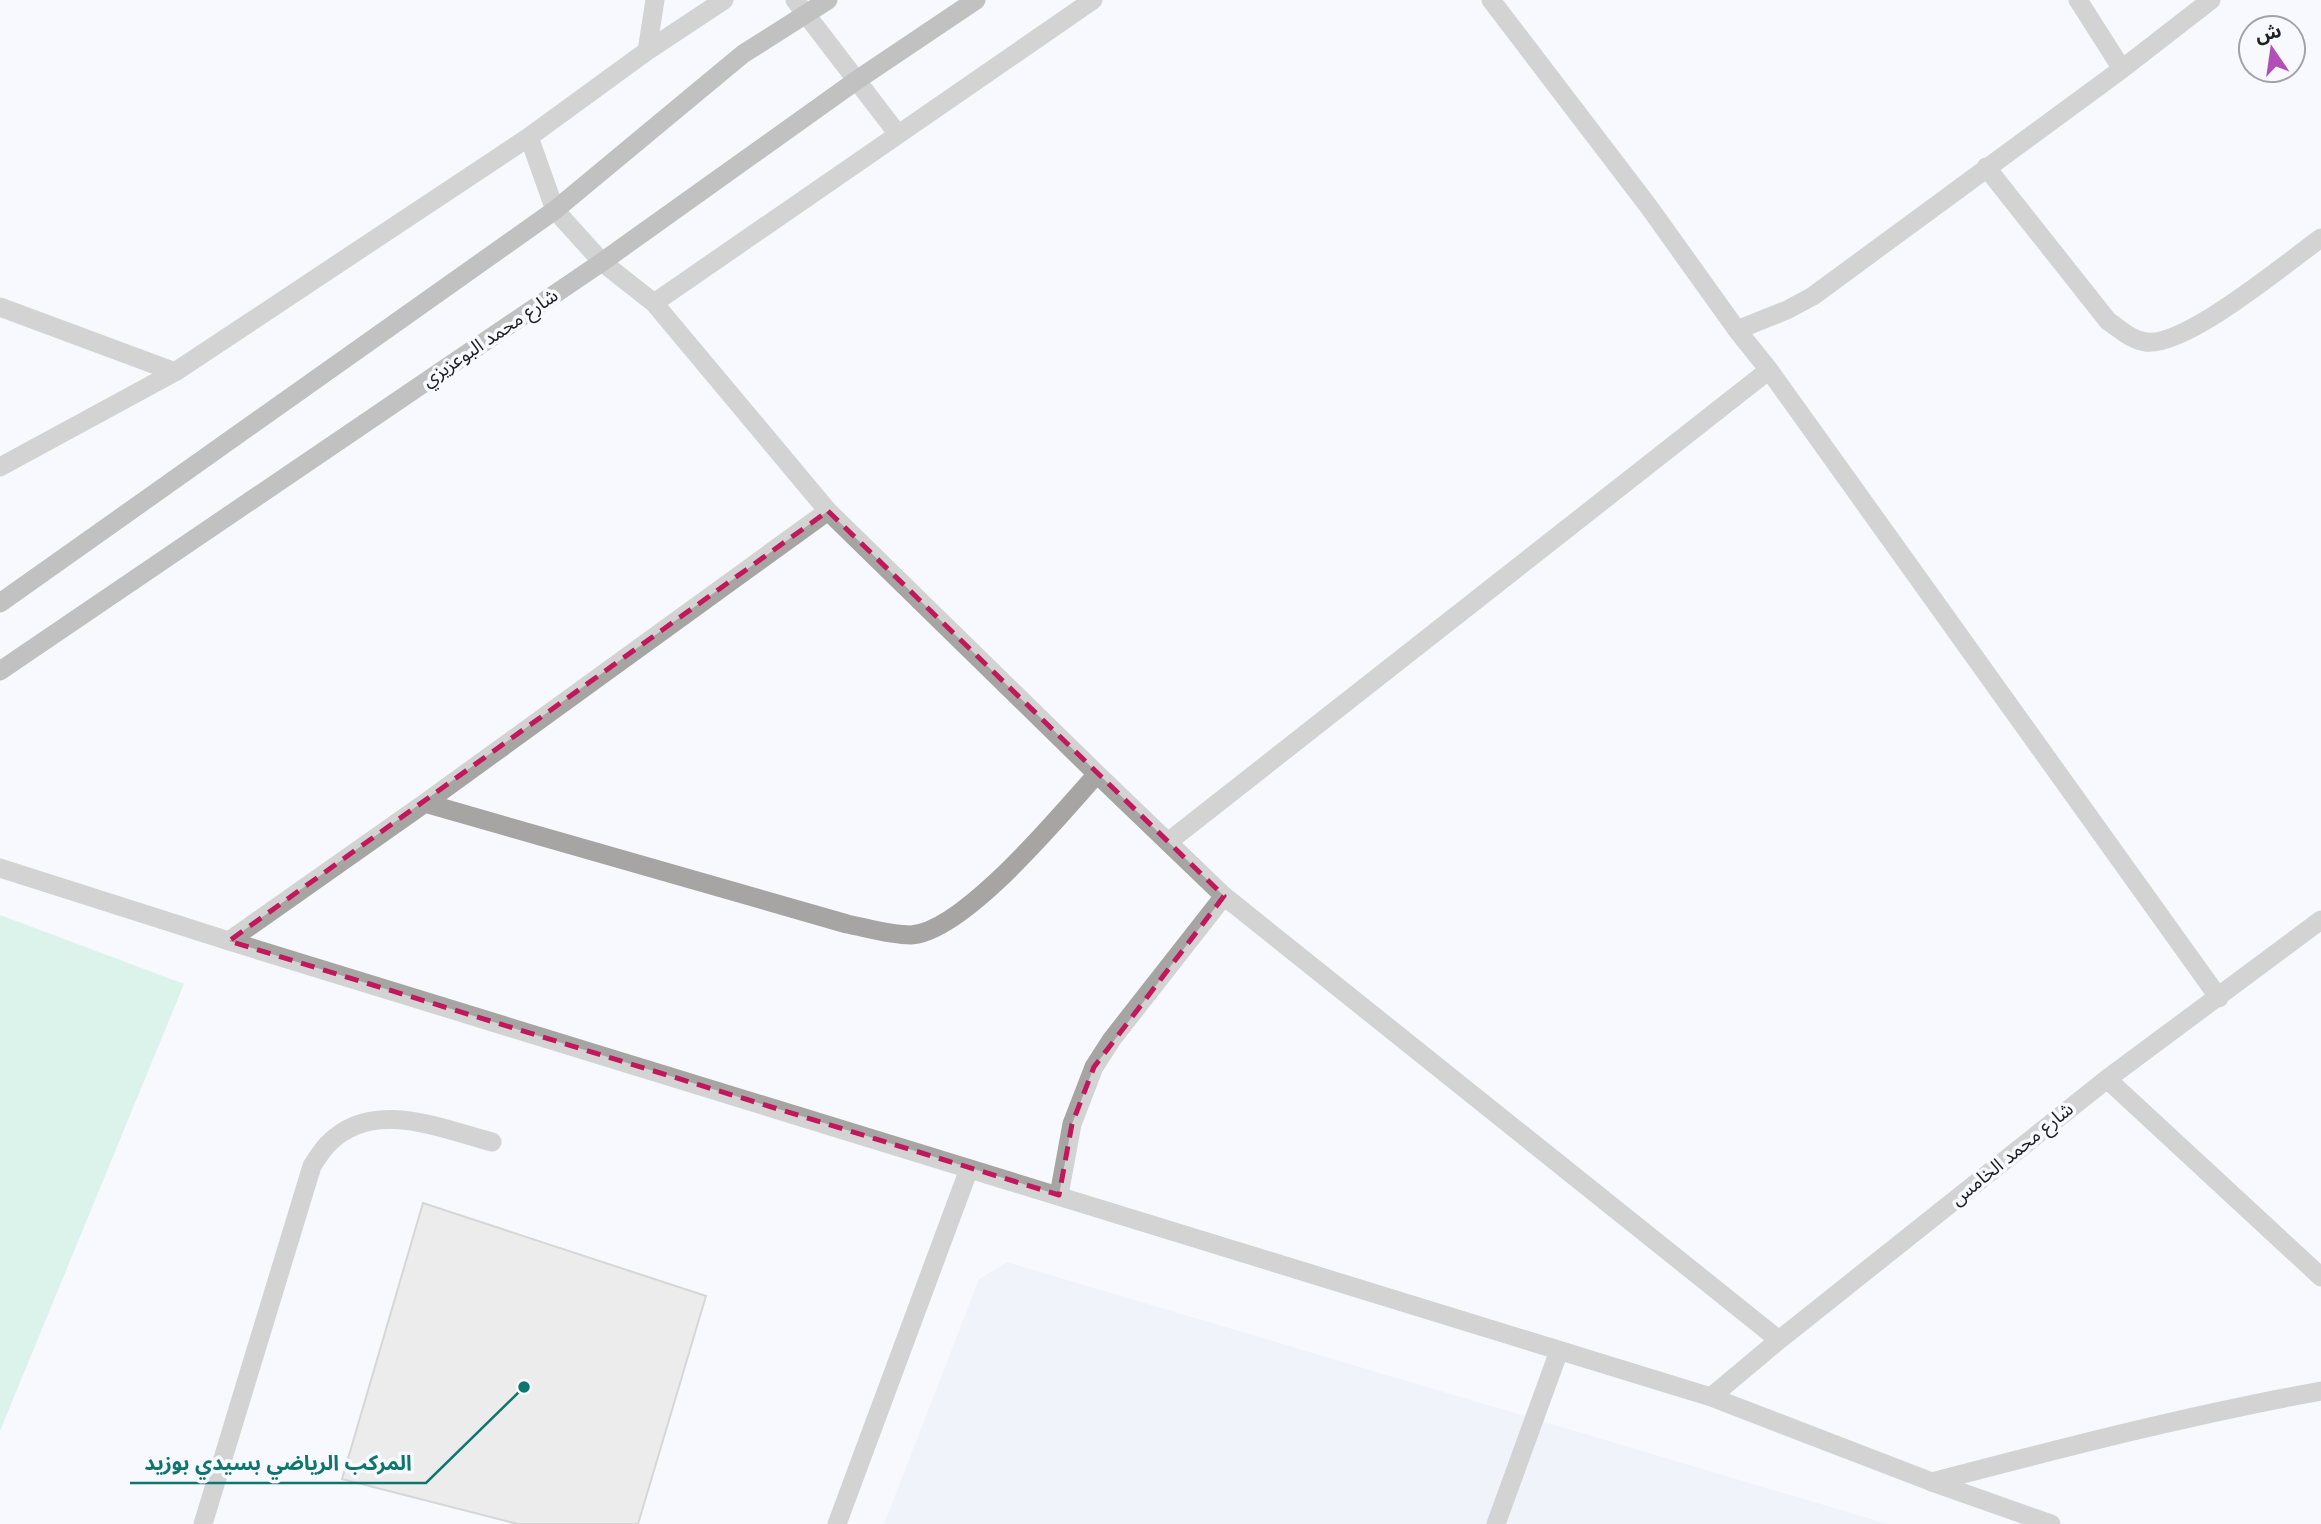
<svg xmlns="http://www.w3.org/2000/svg" width="2321" height="1524" font-family="'Nunito Sans','Noto Sans Arabic',sans-serif">
<style>
.built{fill:#e8ecf8}
.green{fill:#b8ead2}
.building{fill:#dfdcd8;stroke:#afaca8;stroke-width:2}
.lines{fill:none;stroke-linecap:round;stroke-linejoin:round}
.service{stroke:#a6a5a3;stroke-width:19}
.minor{stroke:#a6a5a3;stroke-width:19}
.tertiary{stroke:#a6a5a3;stroke-width:19}
.secondary{stroke:#7e7d7a;stroke-width:19}
.marked{fill:none;stroke:#c2185b;stroke-width:5;stroke-dasharray:14 9;stroke-linejoin:round}
.labels{text-anchor:middle;dominant-baseline:central;stroke-width:7;stroke-linejoin:round;paint-order:stroke}
.street-label{font-size:19px;fill:#202123;stroke:#f7f9fe}
.leader{fill:none;stroke:#0f766e;stroke-width:2.5}
.callout-dot{fill:#0f766e;stroke:#f7f9fe;stroke-width:2.5}
.callout-label{font-size:21px;text-anchor:middle;font-weight:bold;fill:#0f766e;stroke:#f7f9fe;stroke-width:7;stroke-linejoin:round;paint-order:stroke}
</style>
<rect width="100%" height="100%" fill="#f7f9fe"/>
<path class="built" d="M1007,1262L1888,1524H884L979,1279Z"/>
<path class="green" d="M0,915L184,984L0,1431Z"/>
<path class="building" d="M423,1203L706,1296L638,1524H518L342,1479Z"/>
<g class="lines">
<path class="service" d="M203,1524L312,1166C317,1159 321,1151 328,1144C372,1098 439,1128 492,1142
M837,1524L969,1169
M1496,1524L1559,1351"/>
<path class="minor" d="M795,0L897,133
M1491,0L1649,207L1737,330L1787,310L1813,296L2122,69L2211,0
M2078,0L2122,69
M647,51L655,0
M529,137L555,210L602,262L654,303L828,511L1097,774L1224,896L1779,1340
M1986,167L2108,321C2120,329 2131,340 2146,342C2186,347 2286,263 2321,238
M654,303L1093,0
M0,307L175,372
M1737,330L1769,370
M0,467L175,372L529,137L647,51L724,0
M425,803L847,924C867,928 890,935 911,935C964,932 1060,815 1097,774
M1168,842L1769,370L2219,998
M229,941L425,803L828,511
M2107,1079L2321,1277
M1059,1195L1072,1124L1094,1067L1112,1039L1224,896
M1711,1397L1779,1340L2107,1079L2321,920
M1932,1482C2062,1448 2189,1415 2321,1391"/>
<path class="tertiary" d="M0,868L229,941L1711,1397L1932,1482L2051,1524"/>
<path class="secondary" d="M0,603L555,210L743,54L828,0
M0,671L602,262L857,80L976,0"/>
</g>
<path d="M0 0H2321V1524H0ZM828,511L1224,896L1094,1067L1072,1124L1059,1195L229,941Z" fill="#f7f9fe" fill-opacity=".55" fill-rule="evenodd"/>
<path class="marked" d="M828,511L1224,896L1094,1067L1072,1124L1059,1195L229,941Z"/>
<g class="labels">
<g class="street-label">
<text transform="translate(490 338) rotate(-34)">شارع محمد البوعزيزي</text>
<text transform="translate(2012 1154) rotate(-39)">شارع محمد الخامس</text>
</g>
</g>
<path class="leader" d="M524 1387L426 1483H130"/>
<circle class="callout-dot" cx="524" cy="1387" r="7"/>
<g class="callout-label">
<text x="278" y="1470">المركب الرياضي بسيدي بوزيد</text>
</g>
<g transform="translate(2272 49) rotate(347)"><circle r="33" fill="#f7f9fe" stroke="#a1a3a6" stroke-width="2"/>
<path d="M0-5L12 26L0 18L-12 26Z" fill="#b24fb6"/>
<text y="-10" font-size="19" font-weight="bold" text-anchor="middle" fill="#202123">ش</text>
</g>
</svg>
